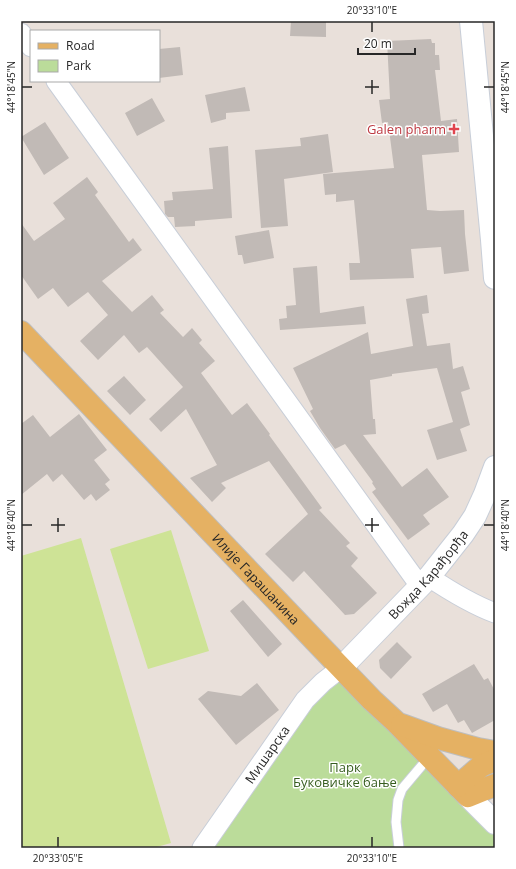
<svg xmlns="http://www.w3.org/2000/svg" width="516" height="869" font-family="'Open Sans',sans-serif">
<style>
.green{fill:#bbdc9a}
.pitch{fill:#cee396}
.building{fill:#c1bab6}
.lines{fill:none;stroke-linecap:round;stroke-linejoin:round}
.service-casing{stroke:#c8ced8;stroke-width:11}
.minor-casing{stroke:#c8ced8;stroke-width:21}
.tertiary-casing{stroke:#c8ced8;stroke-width:24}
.secondary-casing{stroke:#c8ced8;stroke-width:24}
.primary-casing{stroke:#bebebe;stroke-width:24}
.service{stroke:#fff;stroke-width:9}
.minor{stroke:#fff;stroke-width:19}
.tertiary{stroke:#fff;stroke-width:22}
.secondary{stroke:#fff;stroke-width:22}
.primary{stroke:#e5b163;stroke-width:22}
.ticks{fill:none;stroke:#272727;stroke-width:1.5}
.health-dot{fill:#e0444e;stroke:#fff;stroke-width:1.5}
.labels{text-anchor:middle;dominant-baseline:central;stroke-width:3;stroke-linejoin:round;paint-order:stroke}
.health-label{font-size:13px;fill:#be3a42;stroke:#fff;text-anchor:end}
.street-label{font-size:13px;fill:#272727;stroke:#fff}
.park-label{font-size:13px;fill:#365d1e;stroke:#fff}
.neatline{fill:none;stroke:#272727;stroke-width:1.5}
.ticks-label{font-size:10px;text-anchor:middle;fill:#272727}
</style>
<rect width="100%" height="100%" fill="#e9e0da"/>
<path class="green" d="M341,668L495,818V848H204Z"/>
<path class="pitch" d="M171,530L209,651L148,669L110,549Z
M81,538L171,843L153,848H21V556Z"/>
<path class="building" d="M291,21H326V37L290,36Z
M431,39L432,43H435V55H439L440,70H435L441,121L457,119L459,152L422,155L427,210L440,211L464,210L465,234L469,271L444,274L441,247L411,249L414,278L350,280L349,263H360L354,200L336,202V194L325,195L323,174L394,168L388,122L382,123L379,100L390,99L387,41Z
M180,47L183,75L159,78V49Z
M245,87L250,111L226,113V119L211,123L205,95Z
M152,98L165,121L137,136L125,113Z
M45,122L69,158L44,175L21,137Z
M328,134L333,172L284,179L288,226L261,228L255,150L301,146L300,138Z
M228,146L232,218L195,221V226L175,227L174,217H168L165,214L164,201L173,200L172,192L213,189L209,148Z
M87,177L98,192L95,195L129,242L133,238L142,250L102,281L132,312L152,295L164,310L160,313L183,337L192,328L202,340L199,343L215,361L201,373L232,415L247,403L270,434L269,435L322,508L319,510L350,543L346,546L358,558L351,566L377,593L354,614L345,615L304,571L293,582L265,554L308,514L269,461L221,483L226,488L212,502L190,478L217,465L186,409L161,432L149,419L183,387L147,347L139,353L124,335L98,360L80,341L108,315L88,292L68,307L53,288L38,299L21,275V223L34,241L65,219L53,203Z
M269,230L274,258L244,264L242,255H238L235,236Z
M317,266L320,313L364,306L366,324L280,330L279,319L287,318L286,306L296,305L293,268Z
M427,295L429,313L422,314L427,346L450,343L453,369L463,366L470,389L461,392L470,425L460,429L467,451L437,460L427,430L453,422L437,368L392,374V376L370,380L373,419H375L376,434L363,435L402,487L427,468L449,497L423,515L430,524L408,540L372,492L376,489L372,483L373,482L345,444L335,449L320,428L310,411L313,409L293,368L368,332L371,354L413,346L406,299Z
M124,376L146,400L130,415L107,391Z
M79,414L107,450L94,460L110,480L105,484L110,490L96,501L91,494L84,500L62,474L53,482L47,474L21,495V424L33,415L50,437Z
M243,600L282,644L268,657L230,611Z
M397,642L412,657L391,679L380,668L379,660Z
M474,664L484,680L488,678L495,691V720L472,733L464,720L458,723L447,704L433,712L422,694Z
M257,683L279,710L236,745L198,699L208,691L241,696Z"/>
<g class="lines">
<defs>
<path id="service" d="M399,848L396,822L398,800L402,789L429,757"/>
<g id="minor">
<path d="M21,33L31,47"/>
<path d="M56,81L420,586"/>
<path d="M429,577C450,591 471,604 495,613"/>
<path id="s1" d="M202,848L305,700L323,682L341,668"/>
</g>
<path id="tertiary" d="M468,796L495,823"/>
<g id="secondary">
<path d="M471,21L492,240L495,278"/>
<path id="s2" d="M341,668L429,577L463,534L475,516L485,494L495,467"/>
</g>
<g id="primary">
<path id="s3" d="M21,332L321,647L372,700L397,723L468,796L495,785"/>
<path d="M402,725L438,738L478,749L495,752"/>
<path d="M458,786L481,766L495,760"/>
</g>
</defs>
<use href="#service" class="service-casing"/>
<use href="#minor" class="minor-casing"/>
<use href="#tertiary" class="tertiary-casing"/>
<use href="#secondary" class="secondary-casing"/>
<use href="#primary" class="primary-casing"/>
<use href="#service" class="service"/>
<use href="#minor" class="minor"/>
<use href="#tertiary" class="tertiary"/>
<use href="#secondary" class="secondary"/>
<use href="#primary" class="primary"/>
</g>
<path class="ticks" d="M372,22V32M372,80V94M22,87H32M365,87H379M484,87H494M58,518V532M372,518V532M22,525H32M51,525H65M365,525H379M484,525H494M58,837V847M372,837V847"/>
<path class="health-dot" d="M452 123h4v4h4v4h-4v4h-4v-4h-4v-4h4z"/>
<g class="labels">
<g class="health-label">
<text x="446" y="129">Galen pharm</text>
</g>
<g class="street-label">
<text stroke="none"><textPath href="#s2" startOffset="128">Вожда Карађорђа</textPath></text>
<text stroke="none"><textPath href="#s3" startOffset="341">Илије Гарашанина</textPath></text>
<text stroke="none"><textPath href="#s1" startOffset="114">Мишарска</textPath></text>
</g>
<g class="park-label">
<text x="345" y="767">Парк<tspan x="345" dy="15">Буковичке бање</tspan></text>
</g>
</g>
<rect width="516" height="869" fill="none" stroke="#ffffff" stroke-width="44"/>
<rect x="30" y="30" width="130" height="52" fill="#ffffff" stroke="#a9a9a9"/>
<rect x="38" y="43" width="20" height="6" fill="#e5b163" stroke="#a9a9a9"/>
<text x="66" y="50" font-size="12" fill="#272727">Road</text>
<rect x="38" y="60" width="20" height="12" fill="#bbdc9a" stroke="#a9a9a9"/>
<text x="66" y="70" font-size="12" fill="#272727">Park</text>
<path d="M358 48v6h57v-6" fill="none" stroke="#272727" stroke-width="2"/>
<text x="364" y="48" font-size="12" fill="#272727" stroke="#ffffff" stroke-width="3" paint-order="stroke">20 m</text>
<rect x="22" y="22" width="472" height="825" class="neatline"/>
<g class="ticks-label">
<text x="372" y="14">20°33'10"E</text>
<text transform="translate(11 87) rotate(-90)" y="4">44°18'45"N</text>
<text transform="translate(505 87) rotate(-90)" y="4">44°18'45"N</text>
<text transform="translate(11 525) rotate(-90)" y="4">44°18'40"N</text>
<text transform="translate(505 525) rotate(-90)" y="4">44°18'40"N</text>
<text x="58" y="862">20°33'05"E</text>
<text x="372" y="862">20°33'10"E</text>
</g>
</svg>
